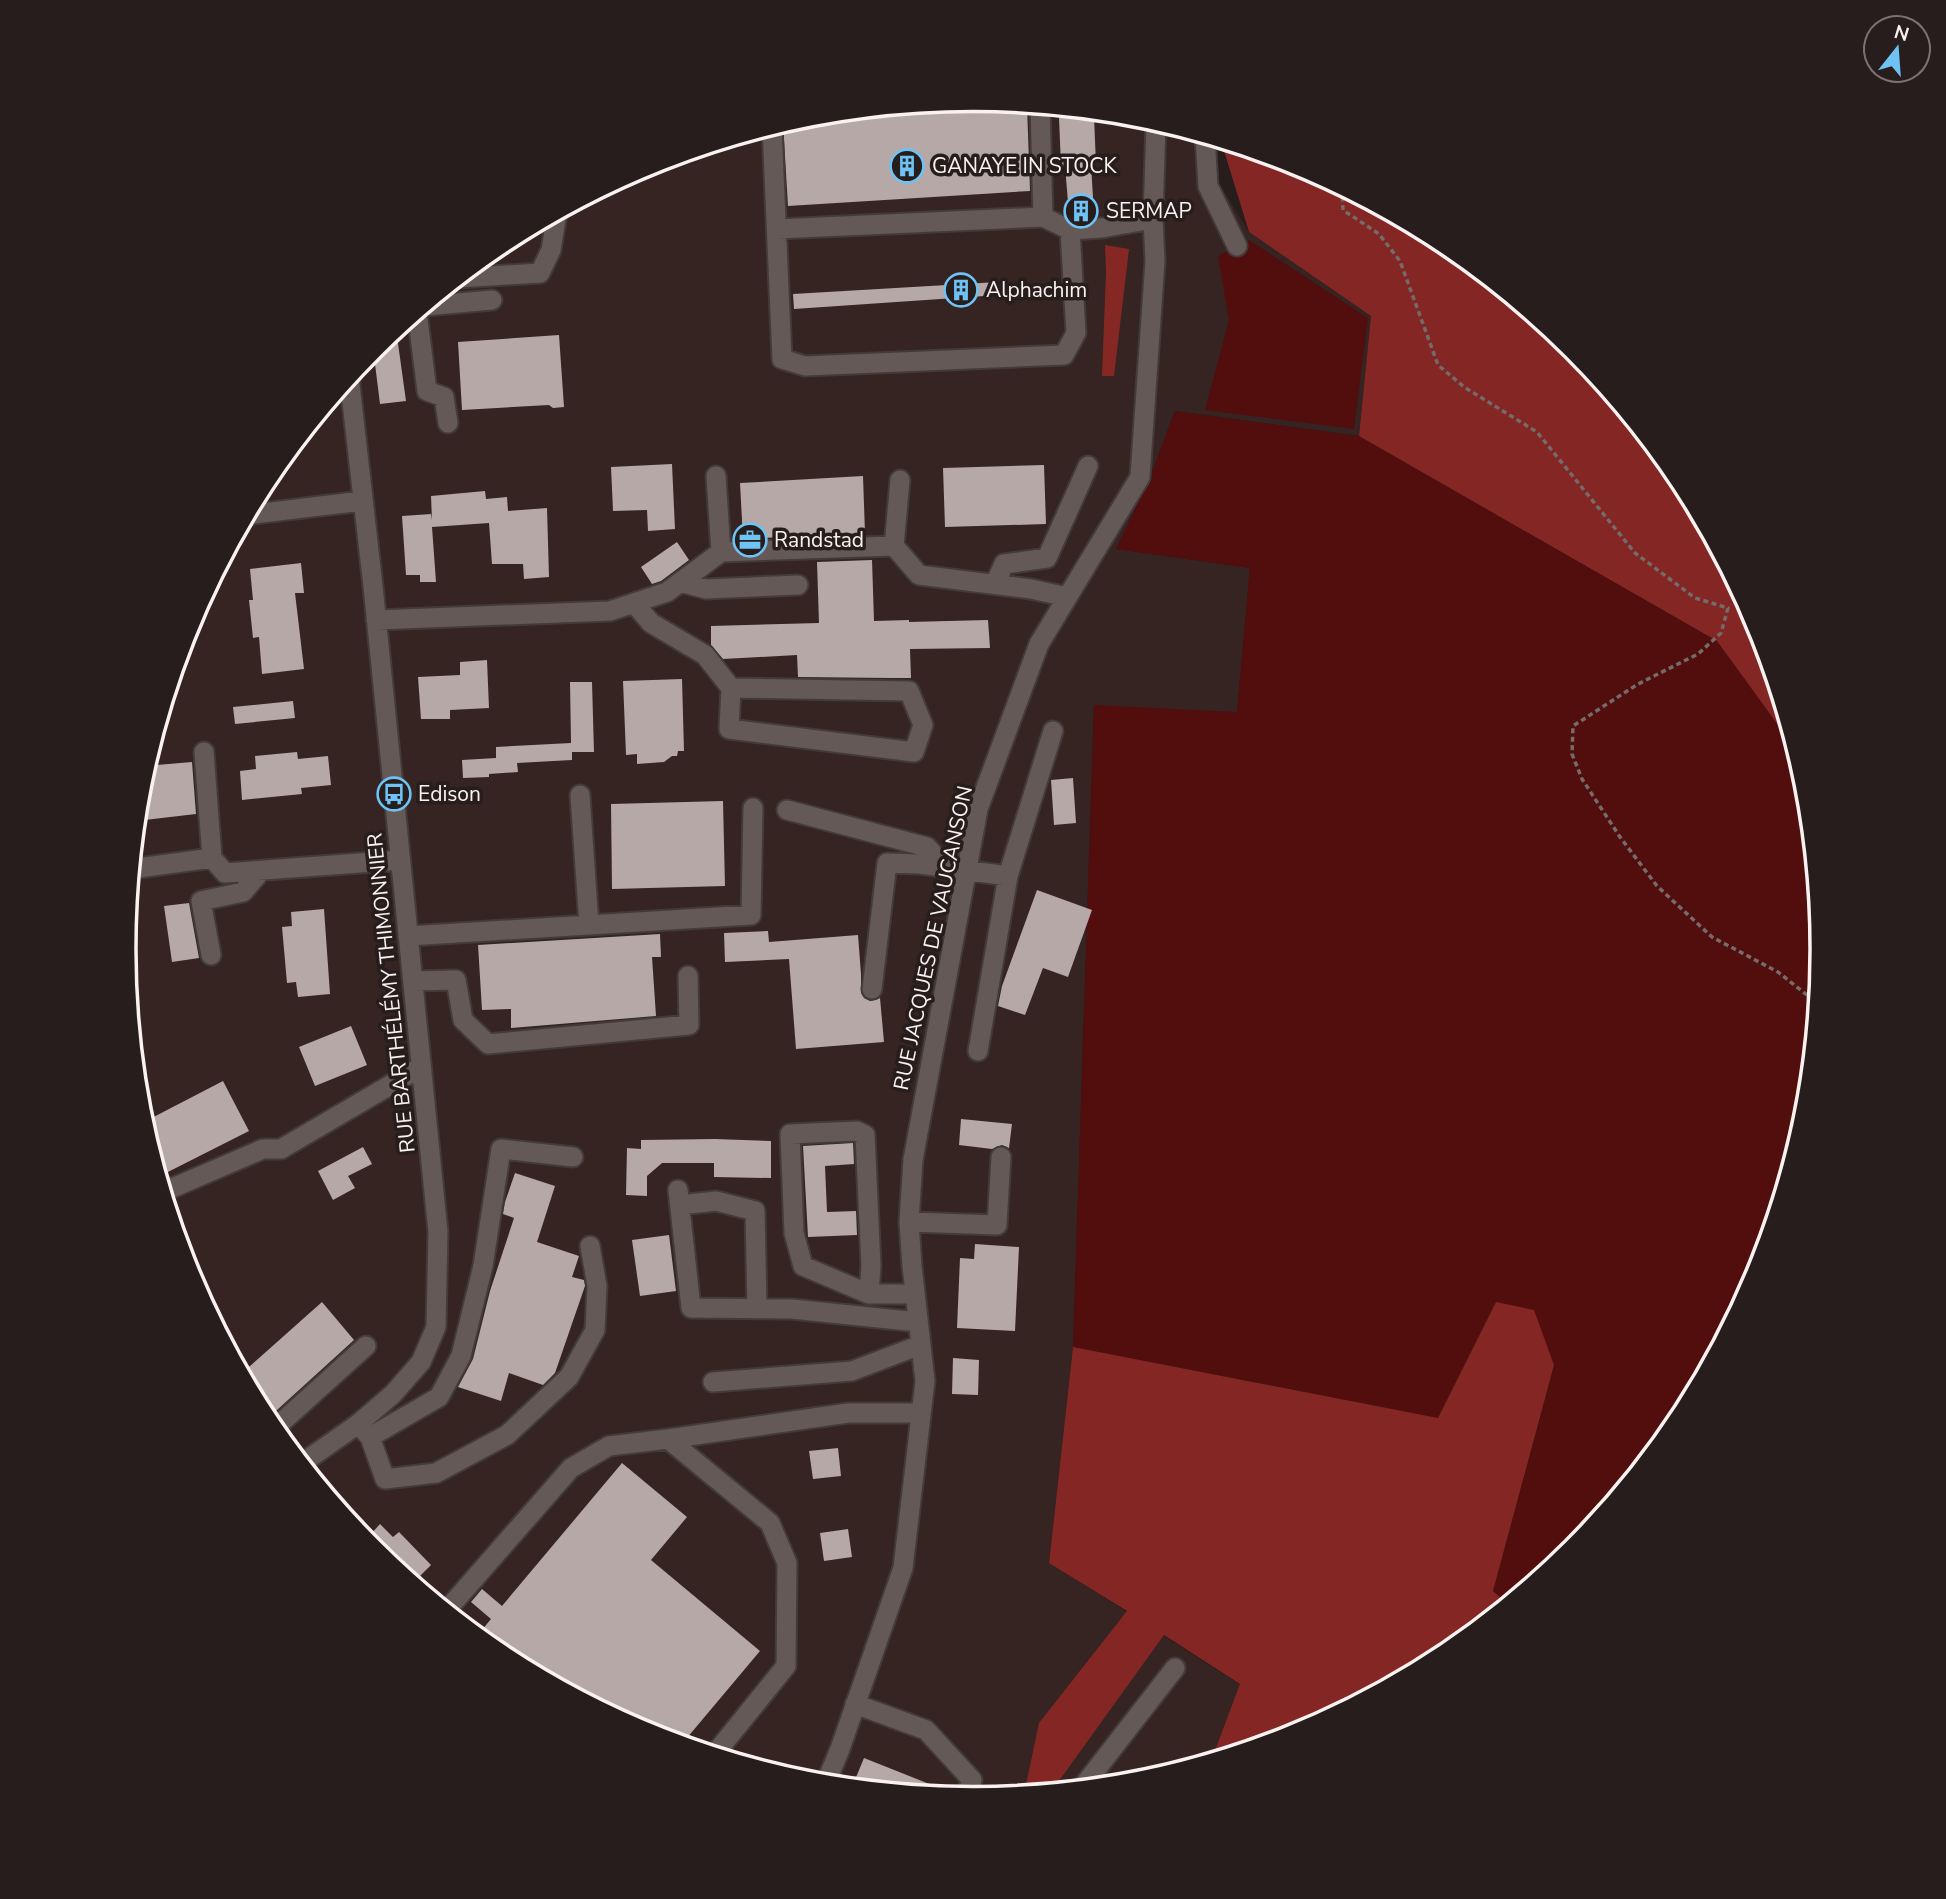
<svg xmlns="http://www.w3.org/2000/svg" width="1946" height="1899" font-family="'Nunito Sans',sans-serif">
<style>
.built{fill:#352422}
.green{fill:#510e0d}
.forest{fill:#842623}
.water{fill:#852824}
.building{fill:#b5a8a6}
.lines{fill:none;stroke-linecap:round;stroke-linejoin:round}
.minor-casing{stroke:#433b3a;stroke-width:23}
.path{stroke:#756b6a;stroke-width:3.5;stroke-dasharray:5 3.5;stroke-linecap:butt}
.minor{stroke:#655957;stroke-width:19}
.labels{text-anchor:middle;dominant-baseline:central;stroke-width:7;stroke-linejoin:round;paint-order:stroke}
.poi-label{font-size:21px;fill:#faf2f1;stroke:#271d1c;text-anchor:start}
.street-label{font-size:21px;fill:#faf2f1;stroke:#271d1c}
.rim{fill:none;stroke:#faf2f1;stroke-width:3.5}
</style>
<rect width="100%" height="100%" fill="#271d1c"/>
<path class="built" d="M973,100L1139,116L1187,131L1249,232L1371,316L1359,436L1175,411L1149,480L1116,549L1250,568L1237,713L1094,706L1073,1347L1049,1562L1309,1729L1298,1735L1138,1783L973,1799L807,1783L647,1734L501,1656L372,1550L266,1421L188,1274L140,1115L123,949L140,783L188,624L267,477L372,348L501,243L648,164L808,116Z"/>
<path class="green" d="M1249,240L1368,318L1354,429L1205,410L1229,320L1218,256Z
M1175,411L1359,436L1717,641L1797,751L1806,784L1823,950L1806,1116L1758,1275L1679,1422L1574,1551L1508,1604L1493,1591L1554,1366L1496,1302L1438,1418L1073,1347L1094,705L1237,712L1250,568L1116,549L1149,480Z"/>
<path class="forest" d="M1221,141L1299,165L1445,243L1574,349L1680,478L1758,625L1797,751L1717,641L1359,436L1371,316L1249,232Z
M1496,1302L1534,1310L1554,1365L1493,1591L1508,1604L1445,1656L1298,1735L1211,1761L1240,1684L1164,1635L1051,1792L1024,1794L1039,1723L1127,1611L1049,1563L1073,1347L1438,1418Z"/>
<path class="water" d="M1105,245L1129,249L1114,376H1102L1106,272Z"/>
<path class="building" d="M973,100L1027,105L1030,191L788,206L783,123L808,116Z
M1094,116L1096,165H1091L1094,213L1069,214L1065,166H1061L1059,118Z
M998,282L999,295L794,309L793,294Z
M396,329L406,401L380,404L373,348Z
M559,335L564,407L553,408L549,405L462,410L458,342Z
M672,464L675,529L648,531L647,510L613,511L611,467Z
M1044,465L1046,524L945,527L943,468Z
M863,476L865,533L743,539L740,483Z
M485,491L486,499L507,497L508,511L547,508L549,577L524,579L523,564H492L489,523L432,527L436,582H420V575H406L402,516L431,514L432,520L431,496Z
M677,542L689,560L661,581L652,584L641,567Z
M872,560L874,621L909,620V622L988,620L990,648L910,649L911,678H891L798,677L797,655L723,659L711,645V626L819,623L817,562Z
M301,563L304,593H295L304,669L262,674L259,637L253,638L249,600H253L250,569Z
M487,660L489,708L450,710V719H421L418,677L460,675V662Z
M682,679L684,751H678L677,756H672L664,762L637,764V754L626,755L623,681Z
M570,682H592L594,752H572V760L517,763L518,772L489,774V777L463,778L462,760L496,758V747L571,743Z
M293,701L295,718L235,724L233,707Z
M297,752L298,759L328,756L331,785L301,788L302,794L242,800L240,771L256,769L255,756Z
M192,762L196,814L136,821L140,783L145,766Z
M1073,778L1076,823L1054,825L1051,780Z
M723,801L725,886L612,889L611,804Z
M1037,890L1092,910L1068,977L1043,968L1025,1015L998,1006L1002,986Z
M189,903L199,958L172,962L164,906Z
M324,909L330,994L298,997L296,982L287,983L282,927L292,926L291,912Z
M768,931L769,942L858,935L861,974V993L864,998L870,1001L876,1000L880,998L884,1042L796,1049L789,959L725,962L724,933Z
M660,934L661,957H652L656,1016L511,1028V1009L482,1010L478,945Z
M351,1026L367,1065L315,1086L299,1047Z
M223,1081L249,1131L158,1177L142,1123Z
M961,1119L1012,1124L1009,1148L1002,1145L992,1149L959,1145Z
M715,1139L771,1141V1178L714,1177V1163H662L647,1176V1196L626,1195L627,1148L641,1149V1140Z
M853,1143L854,1164L825,1166L827,1212L856,1211L857,1235L808,1237L803,1146Z
M363,1147L372,1164L348,1176L355,1188L333,1200L318,1171Z
M515,1173L555,1186L537,1242L579,1256L572,1277L584,1280L585,1286L555,1373L543,1385L509,1373L501,1401L458,1387L473,1359L490,1291L514,1218L503,1214L505,1202Z
M669,1235L676,1291L640,1296L632,1240Z
M975,1244L1019,1247L1015,1331L957,1328L960,1258L974,1259Z
M322,1302L354,1340L266,1420L241,1374Z
M953,1358L979,1360L978,1395L952,1394Z
M838,1448L841,1476L813,1479L809,1451Z
M622,1463L687,1517L651,1560L760,1651L681,1745L670,1741L640,1716L632,1726L501,1656L477,1636L491,1619L471,1602L482,1589L502,1606Z
M380,1524L393,1537L399,1532L431,1565L414,1582L401,1569L398,1572L376,1554L381,1548L369,1536Z
M848,1529L852,1557L824,1561L820,1533Z
M864,1758L952,1793L951,1797L852,1787Z"/>
<g class="lines">
<defs>
<path id="minor" d="M1040,106L1043,217L1070,230L1102,228L1153,219
M772,127L782,359L805,366L1064,355L1076,333L1070,230
M1205,136L1208,186L1237,246
M777,229L1043,217
M458,278L540,273L551,250L557,213
M424,306L492,300
M417,312L427,391L444,397L448,423
M716,476L721,552
M246,515L362,501
M894,546L900,480
M680,582L706,589L798,585
M995,584L1004,564L1047,558L1088,466
M634,603L651,623L705,655L731,688L909,691L923,725L914,752L729,729L731,688
M376,620L610,611L667,592L721,552L894,546L919,575L1031,589L1067,597
M787,810L927,847L945,868
M212,858L225,873L400,860
M131,869L212,858L204,752
M589,925L751,915L753,808
M408,936L589,925L580,795
M211,955L201,901L243,892L261,871
M413,981L456,980L463,1020L488,1044L689,1025L688,976
M872,989L887,863L920,864L1008,876
M978,1051L1008,876L1053,731
M678,1190L691,1308L792,1309L918,1322
M163,1192L263,1149H281L421,1067
M680,1205L716,1201L755,1211L757,1309
M909,1222L997,1225L1001,1157
M869,1294L803,1266L794,1233L790,1134L857,1131L865,1135L871,1266L869,1294H915
M713,1382L852,1371L920,1345
M358,1424L370,1437L439,1397L461,1356L483,1266L501,1149L573,1157
M273,1430L366,1346
M370,1437L385,1479L436,1473L507,1435L569,1377L595,1330L597,1286L590,1246
M668,1439L770,1523L787,1563L786,1666L714,1755
M301,1464L358,1424L393,1394L421,1362L436,1327L438,1232L373,586L349,376
M446,1611L571,1468L609,1446L668,1439L848,1413H921
M855,1704L926,1730L972,1780L965,1798
M825,1785L840,1749L903,1568L925,1381L912,1266L909,1222L913,1160L978,809L1039,644L1140,477L1155,261L1153,219L1156,121
M1081,1789L1175,1668"/>
</defs>
<use href="#minor" class="minor-casing"/>
<path class="path" d="M1342,188L1343,210L1379,234L1400,261L1438,365L1464,387L1537,432L1635,553L1695,598L1728,608L1721,633L1698,654L1638,684L1573,726L1572,754L1582,779L1620,837L1657,886L1712,937L1778,972L1817,1003"/>
<use href="#minor" class="minor"/>
</g>
<defs>
<symbol id="building-ring" viewBox="-11 -11 22 22"><circle r="9.5" fill="#271d1c" stroke="#6ec2f4" stroke-width="1.5"/><path d="M-4-6H4V6H1V3H-1V6H-4ZM-2.5-4.3h1.7v1.8h-1.7ZM.8-4.3h1.7v1.8H.8ZM-2.5-1h1.7V.8h-1.7ZM.8-1h1.7V.8H.8Z" fill="#6ec2f4"/></symbol>
<symbol id="office-ring" viewBox="-11 -11 22 22"><circle r="9.5" fill="#271d1c" stroke="#6ec2f4" stroke-width="1.5"/><path d="M-6-3h4V-5.5h4V-3h4V5H-6ZM-1-4.5V-3h2v-1.5ZM-6 0V1H6V0Z" fill="#6ec2f4"/></symbol>
<symbol id="bus-ring" viewBox="-11 -11 22 22"><circle r="9.5" fill="#271d1c" stroke="#6ec2f4" stroke-width="1.5"/><path d="M-5-6H5V4H4V6H2V4H-2V6H-4V4H-5ZM-3.5-4V0h7V-4ZM-3.5 1.2v1.5H-2V1.2ZM2 1.2v1.5H3.5V1.2Z" fill="#6ec2f4"/></symbol>
</defs>
<g fill-rule="evenodd">
<use href="#building-ring" x="888" y="147" width="38" height="38"/>
<use href="#building-ring" x="1062" y="192" width="38" height="38"/>
<use href="#building-ring" x="942" y="271" width="38" height="38"/>
<use href="#office-ring" x="731" y="521" width="38" height="38"/>
<use href="#bus-ring" x="375" y="775" width="38" height="38"/>
</g>
<g class="labels">
<g class="poi-label">
<text x="932" y="166">GANAYE IN STOCK</text>
<text x="1106" y="211">SERMAP</text>
<text x="986" y="290">Alphachim</text>
<text x="774" y="540">Randstad</text>
<text x="418" y="794">Edison</text>
</g>
<g class="street-label">
<text transform="translate(933 938) rotate(-78)">RUE JACQUES DE VAUCANSON</text>
<text transform="translate(391 993) rotate(-96)">RUE BARTHÉLÉMY THIMONNIER</text>
</g>
</g>
<path d="M0 0H1946V1899H0ZM136 949a837 837 0 1 1 1674 0a837 837 0 1 1-1674 0Z" fill="#271d1c" fill-rule="evenodd"/>
<path class="rim" d="M136 949a837 837 0 1 1 1674 0a837 837 0 1 1-1674 0Z"/>
<g transform="translate(1897 49) rotate(17)"><circle r="33" fill="#271d1c" stroke="#7b7271" stroke-width="2"/>
<path d="M0-5L12 26L0 18L-12 26Z" fill="#6ec2f4"/>
<text y="-10" font-size="19" font-weight="bold" text-anchor="middle" fill="#faf2f1">N</text>
</g>
</svg>
